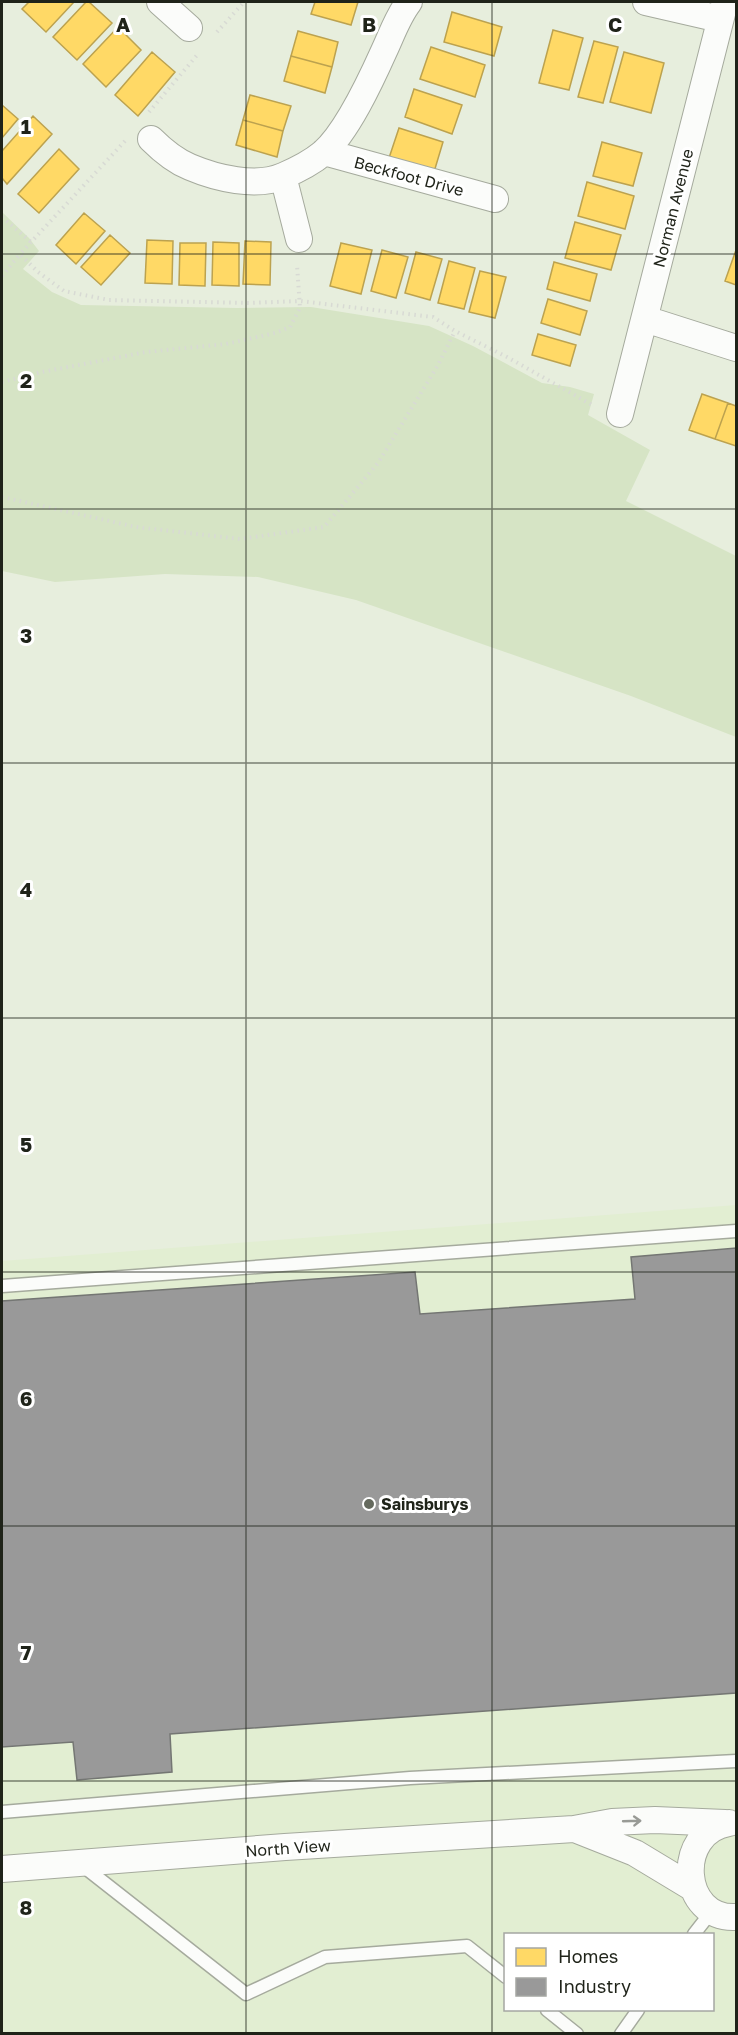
<svg xmlns="http://www.w3.org/2000/svg" width="738" height="2035" font-family="'Golos Text',sans-serif">
<style>
.built{fill:#e2eed2;fill-rule:evenodd}
.green{fill:#d6e4c5}
.homes{fill:#ffd966;stroke:#bca24f;stroke-width:1.5}
.industry{fill:#999;stroke:#747673;stroke-width:1.5}
.lines{fill:none;stroke-linecap:round;stroke-linejoin:round}
.service-casing{stroke:#a5aa9d;stroke-width:15}
.minor-casing{stroke:#a5aa9d;stroke-width:28}
.path{stroke:#d8dad4;stroke-width:4;stroke-dasharray:1.5 4.5;stroke-linecap:butt}
.service{stroke:#fbfcfa;stroke-width:12}
.minor{stroke:#fbfcfa;stroke-width:26}
.oneway{stroke:#989a95}
.grid{fill:none;stroke:#1f2319;stroke-width:1.5;stroke-opacity:0.55}
.poi-dot{fill:#656a5e;stroke:#fff;stroke-width:2}
.labels{text-anchor:middle;dominant-baseline:central;stroke-width:6;stroke-linejoin:round;paint-order:stroke}
.street-label{font-size:16px;fill:#1f2319;stroke:#fff}
.poi-label{font-size:16px;font-weight:bold;fill:#1f2319;stroke:#fff;text-anchor:start}
.grid-label{font-size:20px;text-anchor:middle;font-weight:bold;fill:#1f2319;stroke:#fff;stroke-width:6;stroke-linejoin:round;paint-order:stroke}
</style>
<rect width="100%" height="100%" fill="#e7eedd"/>
<path class="built" d="M736,1205V2033L2,2034V1261ZM506,1934H712V2010H506Z"/>
<path class="green" d="M2,212L29,238L39,251L23,269L52,292L81,305L237,308L311,307L429,326L473,346L542,383L570,387L594,394L588,415L650,450L626,501L736,556V737L631,696L356,600L258,577L165,574L55,582L2,571Z"/>
<path class="homes" d="M29,2H74L46,32L22,9Z
M86,2H89L112,23L77,60L53,37Z
M315,2H358L351,25L311,14Z
M452,12L502,27L494,56L444,42Z
M118,27L141,50L106,87L83,64Z
M553,30L583,38L569,90L539,83Z
M298,31L338,42L332,67L291,56Z
M594,41L618,47L603,103L578,97Z
M431,47L485,65L475,97L420,79Z
M152,52L175,72L138,116L115,95Z
M624,52L664,63L651,113L610,102Z
M291,56L332,67L325,93L284,81Z
M414,89L462,105L452,134L405,117Z
M250,95L291,106L283,131L243,120Z
M2,105L18,119L2,138Z
M33,116L52,134L7,184L2,178V151Z
M243,120L283,131L277,157L236,145Z
M399,128L443,142L434,172L389,158Z
M602,142L642,153L633,186L593,176Z
M59,149L79,169L39,213L18,194Z
M587,182L634,196L625,229L578,216Z
M84,213L105,231L76,264L56,245Z
M575,222L621,235L611,270L565,258Z
M110,235L130,253L101,285L81,267Z
M147,240L173,241L172,284L145,283Z
M245,241L271,242L270,285L243,284Z
M213,242L239,243V286L212,285Z
M180,243H206L205,286L179,285Z
M341,243L372,250L361,294L330,286Z
M382,250L408,257L396,298L371,291Z
M736,250V285L725,281Z
M416,252L442,259L430,300L405,293Z
M449,261L475,268L464,309L438,303Z
M554,262L597,274L590,301L547,289Z
M480,271L506,277L495,318L469,312Z
M548,299L587,311L580,335L541,323Z
M538,334L576,345L570,366L532,355Z
M702,394L728,403L715,439L689,430Z
M728,403L736,406V446L715,439Z"/>
<path class="industry" d="M736,1248V1693L170,1734L172,1772L77,1780L73,1742L2,1747V1301L415,1272L420,1314L635,1299L631,1257Z"/>
<g class="lines">
<defs>
<path id="service" d="M2,1286L736,1231
M2,1812L410,1778L736,1761
M83,1866L246,1994L325,1957L467,1946L506,1977
M694,1934L712,1911
M547,2010L577,2034
M621,2034L638,2010"/>
<path id="minor" d="M160,2L189,28
M646,2L720,19
M151,139C162,150 175,161 190,167C216,178 256,188 283,176
M324,152L495,199
M299,239L283,176C297,170 311,163 323,153C347,132 371,80 384,51C392,34 398,16 409,2
M645,319L736,348
M620,414L725,2
M729,1823C674,1832 680,1920 736,1917
M577,1830L635,1853L693,1888
M2,1869L285,1847L574,1829L612,1822L655,1820L725,1823"/>
</defs>
<use href="#service" class="service-casing"/>
<use href="#minor" class="minor-casing"/>
<path class="path" d="M217,32L244,2
M149,112L198,54
M125,141L20,254L38,272L64,291L109,300L249,303L300,301L433,317L455,331L507,357L594,406
M2,217L31,242
M2,276L20,254
M2,382L42,372L146,352L226,344L275,333L290,327L300,308L297,265
M2,497L136,527L240,539L324,527L378,463L438,365L455,331"/>
<use href="#service" class="service"/>
<use href="#minor" class="minor"/>
</g>
<defs><path id="oneway-shaft" d="M-6 0H5M1.5-3L5.5 0L1.5 3" fill="none" stroke-width="1.6" stroke-linecap="round" stroke-linejoin="round" transform="scale(1.5)"/></defs>
<use class="oneway" href="#oneway-shaft" transform="translate(632 1821) rotate(-2)"/>
<path class="grid" d="M246,2V2034M492,2V2034M2,254H736M2,509H736M2,763H736M2,1018H736M2,1272H736M2,1526H736M2,1781H736"/>
<circle class="poi-dot" cx="369" cy="1504" r="6"/>
<g class="labels">
<g class="street-label">
<text transform="translate(409 176) rotate(15)">Beckfoot Drive</text>
<text transform="translate(673 208) rotate(-76)">Norman Avenue</text>
<text transform="translate(288 1848) rotate(-4)">North View</text>
</g>
<g class="poi-label">
<text x="381" y="1504">Sainsburys</text>
</g>
</g>
<g class="grid-label">
<text x="123" y="32">A</text>
<text x="369" y="32">B</text>
<text x="615" y="32">C</text>
<text x="26" y="134">1</text>
<text x="26" y="388">2</text>
<text x="26" y="643">3</text>
<text x="26" y="897">4</text>
<text x="26" y="1152">5</text>
<text x="26" y="1406">6</text>
<text x="26" y="1660">7</text>
<text x="26" y="1915">8</text>
</g>
<rect width="738" height="2035" fill="none" stroke="#1f2319" stroke-width="6"/>
<rect x="504" y="1933" width="210" height="78" fill="#ffffff" stroke="#a5a7a3" stroke-width="1.5"/>
<rect x="516" y="1948" width="30" height="18" fill="#ffd966" stroke="#a5a7a3" stroke-width="1.5"/>
<text x="558" y="1963" font-size="18" fill="#1f2319">Homes</text>
<rect x="516" y="1978" width="30" height="18" fill="#999999" stroke="#a5a7a3" stroke-width="1.5"/>
<text x="558" y="1993" font-size="18" fill="#1f2319">Industry</text>
</svg>
